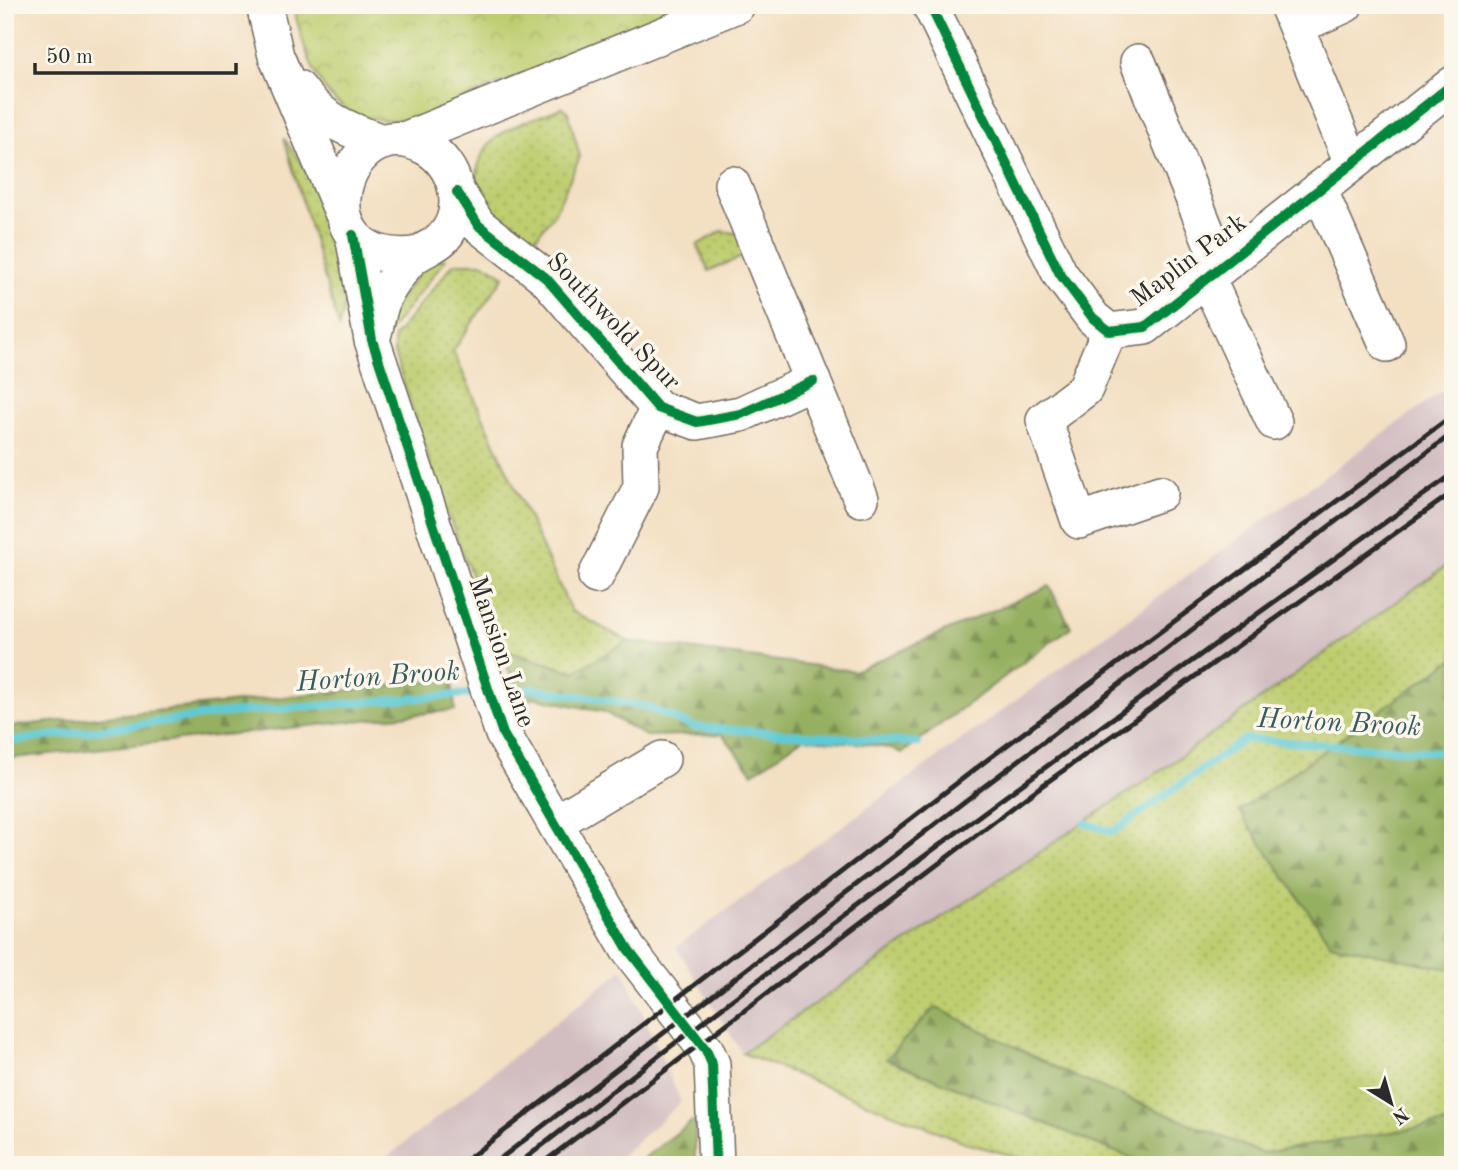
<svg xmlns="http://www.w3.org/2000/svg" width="1458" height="1170" font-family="'Old Standard TT',serif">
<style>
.railway{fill:#d2bec1}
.grass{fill:url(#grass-dots);stroke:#747c4d;stroke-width:2}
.forest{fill:url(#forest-firs);stroke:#606e46;stroke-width:2}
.park{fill:url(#park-crowns);stroke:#747c4d;stroke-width:2}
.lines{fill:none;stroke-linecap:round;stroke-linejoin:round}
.stream{stroke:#5ecad5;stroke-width:8}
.minor-casing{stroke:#716a60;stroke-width:38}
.minor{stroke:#fff;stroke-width:35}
.rail{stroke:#2b2b2b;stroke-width:5}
.cycleway-casing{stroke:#fbf7ec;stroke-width:15}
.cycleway{stroke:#00873e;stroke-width:10}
.labels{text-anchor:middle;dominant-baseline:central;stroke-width:7;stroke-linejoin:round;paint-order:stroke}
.street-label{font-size:26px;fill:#2b2b2b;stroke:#fbf7ec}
.water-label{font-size:28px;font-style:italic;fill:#3a5b5e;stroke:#fbf7ec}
</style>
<defs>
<pattern id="grass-dots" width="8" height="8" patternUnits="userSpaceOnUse" patternTransform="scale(1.75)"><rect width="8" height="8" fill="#becd6f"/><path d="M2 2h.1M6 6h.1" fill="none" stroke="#a3b060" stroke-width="1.8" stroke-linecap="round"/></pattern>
<pattern id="forest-firs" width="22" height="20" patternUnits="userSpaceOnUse" patternTransform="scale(1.75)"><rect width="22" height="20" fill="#96b062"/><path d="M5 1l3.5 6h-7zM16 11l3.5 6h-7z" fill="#7b8f51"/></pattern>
<pattern id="park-crowns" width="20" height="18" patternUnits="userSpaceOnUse" patternTransform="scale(1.75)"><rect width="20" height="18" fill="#becd6f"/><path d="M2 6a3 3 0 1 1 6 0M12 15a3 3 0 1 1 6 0" fill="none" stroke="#a3b060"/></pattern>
</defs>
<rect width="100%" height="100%" fill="#fbf7ec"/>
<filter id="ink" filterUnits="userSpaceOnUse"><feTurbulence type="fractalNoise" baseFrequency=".0143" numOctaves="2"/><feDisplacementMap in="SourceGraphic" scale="14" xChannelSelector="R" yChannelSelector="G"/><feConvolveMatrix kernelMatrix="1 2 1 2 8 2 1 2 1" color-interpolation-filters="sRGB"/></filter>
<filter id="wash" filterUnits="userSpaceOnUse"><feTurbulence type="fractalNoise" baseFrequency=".00686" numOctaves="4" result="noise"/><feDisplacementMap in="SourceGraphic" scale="28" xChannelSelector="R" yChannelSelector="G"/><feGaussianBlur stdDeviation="1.57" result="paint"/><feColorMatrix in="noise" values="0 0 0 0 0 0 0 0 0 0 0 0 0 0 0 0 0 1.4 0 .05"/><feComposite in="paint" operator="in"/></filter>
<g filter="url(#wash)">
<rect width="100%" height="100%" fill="#f3dfc2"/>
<path class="railway" d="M1453,383V561L1163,769L742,1053L676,947Z
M623,969L681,1102L611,1165H377Z"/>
<path class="grass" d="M563,107L568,112L580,157L554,214L529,246L513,234L477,190C472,131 519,126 563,107Z
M284,138L334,213L347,295L339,327Z
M722,231L741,234L754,252L709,271L697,245Z
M446,259L385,337L389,314L428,261Z
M454,263H484L504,276L453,351L571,611L628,641L575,672L500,649L442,499L394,353V337Z
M1453,561V1165H1049L969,1144L742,1053L1163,769Z"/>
<path class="forest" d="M1049,586L1071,627L902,753C870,740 837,743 803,738L753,773L722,734L646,736L604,712L533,697L522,704L500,649L574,672L628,641L854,671Z
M1453,659V970L1331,944L1239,811Z
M452,679L455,710L5,759V727Z
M935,1007L1073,1076L1262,1153L1453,1122V1165H1148L886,1059Z
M695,1119V1165H635Z"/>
<path class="park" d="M293,5H690L422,116C332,136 311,79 293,5Z"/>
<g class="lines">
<path class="stream" d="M497,692L535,689L644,706L695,727L918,743
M5,742L225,713L481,693
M1085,823L1113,832L1245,739L1453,753"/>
</g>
</g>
<g filter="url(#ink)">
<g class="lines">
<defs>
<path id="minor" d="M264,5L276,56L342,212
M930,5L1060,274L1093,318L1109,331L1145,327L1453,84
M1287,5L1352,163
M1296,27L1345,5
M1138,62L1221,267
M298,88C320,119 348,130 383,142
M404,140L737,5
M732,184L861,499
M1319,189L1387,344
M457,192L478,225L546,278L658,408L697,422L741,414L813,381
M353,235L372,340L503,734L628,949L706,1050L712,1064L716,1165
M1207,278L1274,422
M1109,331L1085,389L1044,420L1079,521L1160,493
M374,333C378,319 380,299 389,288C396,278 406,261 416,255C425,249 435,246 443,238C469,210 456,163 425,147C342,103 296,267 415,255
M596,576L641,487L640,446L658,408
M555,823L662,759"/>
</defs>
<use href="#minor" class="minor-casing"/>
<use href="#minor" class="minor"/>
<path class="rail" d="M460,1165L987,760L1453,415
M492,1165L982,788L1453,433
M517,1165C823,926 1137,699 1453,474
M540,1165L1036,790L1453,492"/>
<defs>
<path id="cycleway" d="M930,5L1060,274L1093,318L1109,331L1145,327L1453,84
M457,192L478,225L546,278L658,408L697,422L741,414L813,381
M353,235L372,340L503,734L628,949L706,1050L712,1064L716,1165"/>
</defs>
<use href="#cycleway" class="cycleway-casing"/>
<use href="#cycleway" class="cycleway"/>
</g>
</g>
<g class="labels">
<g class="street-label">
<text transform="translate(1189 261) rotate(-37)">Maplin Park</text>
<text transform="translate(613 322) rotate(46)">Southwold Spur</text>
<text transform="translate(501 652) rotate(71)">Mansion Lane</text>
</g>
<g class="water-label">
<text transform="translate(378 678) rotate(-4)">Horton Brook</text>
<text transform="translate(1339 724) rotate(3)">Horton Brook</text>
</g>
</g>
<rect width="1458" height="1170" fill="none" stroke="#fbf7ec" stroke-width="28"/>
<g transform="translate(1391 1103) rotate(143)" stroke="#fbf7ec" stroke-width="5" paint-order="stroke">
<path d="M0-5L12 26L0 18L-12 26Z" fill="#2b2b2b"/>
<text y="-10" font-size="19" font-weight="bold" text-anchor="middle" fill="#2b2b2b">N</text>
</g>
<path d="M35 63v10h201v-10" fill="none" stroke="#2b2b2b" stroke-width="3.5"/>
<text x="46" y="63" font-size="21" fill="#2b2b2b" stroke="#fbf7ec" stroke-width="5" paint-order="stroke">50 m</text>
</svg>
